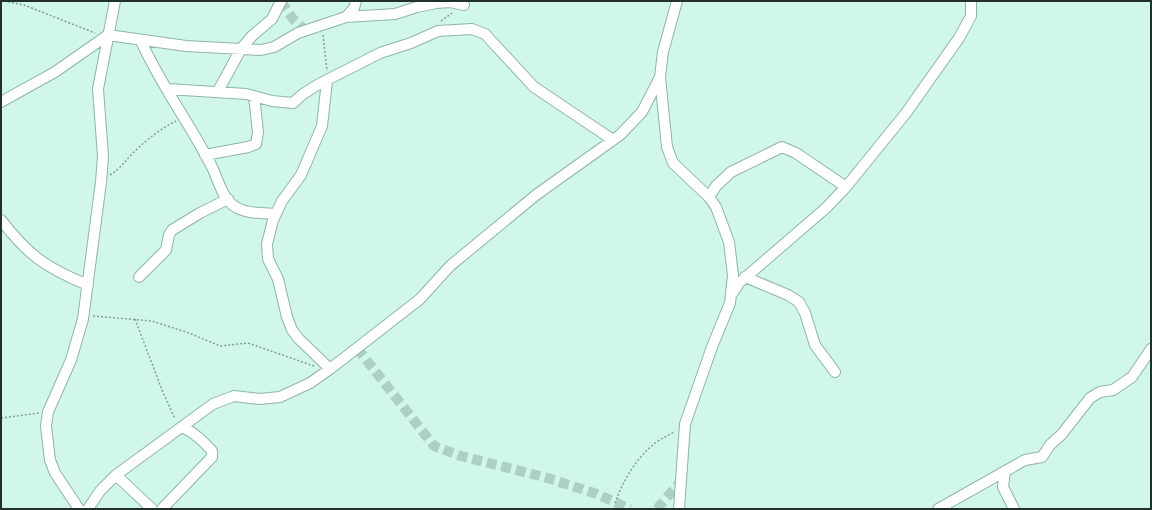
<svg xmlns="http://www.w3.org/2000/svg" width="1152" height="510" font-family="'Noto Sans',sans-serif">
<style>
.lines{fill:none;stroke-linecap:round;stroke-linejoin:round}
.minor-tunnel{stroke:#aecfc6;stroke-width:10;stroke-dasharray:10 5;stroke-linecap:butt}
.minor-casing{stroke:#8fb4a9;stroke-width:12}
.path{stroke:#839e96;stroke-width:1.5;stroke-dasharray:2 2;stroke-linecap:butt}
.minor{stroke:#fff;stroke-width:10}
</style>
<rect width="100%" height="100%" fill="#d1f7ec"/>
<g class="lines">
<path class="minor-tunnel" d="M281,1L293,19L305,30
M357,348L434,446L461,456L544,477L597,494L630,509
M657,509L681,481"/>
<defs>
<path id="minor" d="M677,1L663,52L660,77L667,147L673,163L709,197L716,207L729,242L733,275L730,303L712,347L685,424L679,509
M346,17L354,8L356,1
M141,41C161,86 191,125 213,169C218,180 223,199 234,206C246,214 262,213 276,214
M327,81L322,126L301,175L282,201L273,220L267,244L268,259L278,279L287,317L292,330L298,338L330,369
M168,89L246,94L272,101L293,103L303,94L319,84L380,53L411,43L438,31L472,29L485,34L534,87L613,140
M218,91L241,49L252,36L272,19L281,1
M1,102L55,72L108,35L186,46L261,50L274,47L298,33L346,17L395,14L417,7L436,3L450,2L464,5
M205,155L248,147L256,144L258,132L254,96
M709,197L716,186L731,172L782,147L796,153L846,187
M1,220C28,255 46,268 88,285
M139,277L166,250L169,235L172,230L200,213L228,199
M745,277L788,295L799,302L805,313L815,345L835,372
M732,294L739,283L826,208L846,187L906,113L959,38L971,16V1
M1005,471L1003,487L1014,509
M116,475L152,509
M79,509L55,473L50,460L46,426L48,412L71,360L83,319L101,182L103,156L98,89L115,1
M88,509L100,491L116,475L213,404L234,396L259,399L280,397L310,383L330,369L420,299L450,266L536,195L620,135L642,112L660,77
M162,509L212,457V451C203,441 195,433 182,427
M938,509L1025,460L1042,457L1050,445L1062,434L1090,398L1100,392L1113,390L1132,377L1151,349"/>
</defs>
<use href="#minor" class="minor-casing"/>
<path class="path" d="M4,1L24,5L95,33
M441,21L452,13
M323,35L327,71
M110,175C120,169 125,161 133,153C146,140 160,129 176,121
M93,316L152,321L189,333L220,346L248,343L314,366
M135,319L162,390L175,419
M1,418L39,413
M615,503C623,480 638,455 658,441C664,437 670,435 675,431"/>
<use href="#minor" class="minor"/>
</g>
<rect width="1152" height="510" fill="none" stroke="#22312d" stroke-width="4"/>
</svg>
